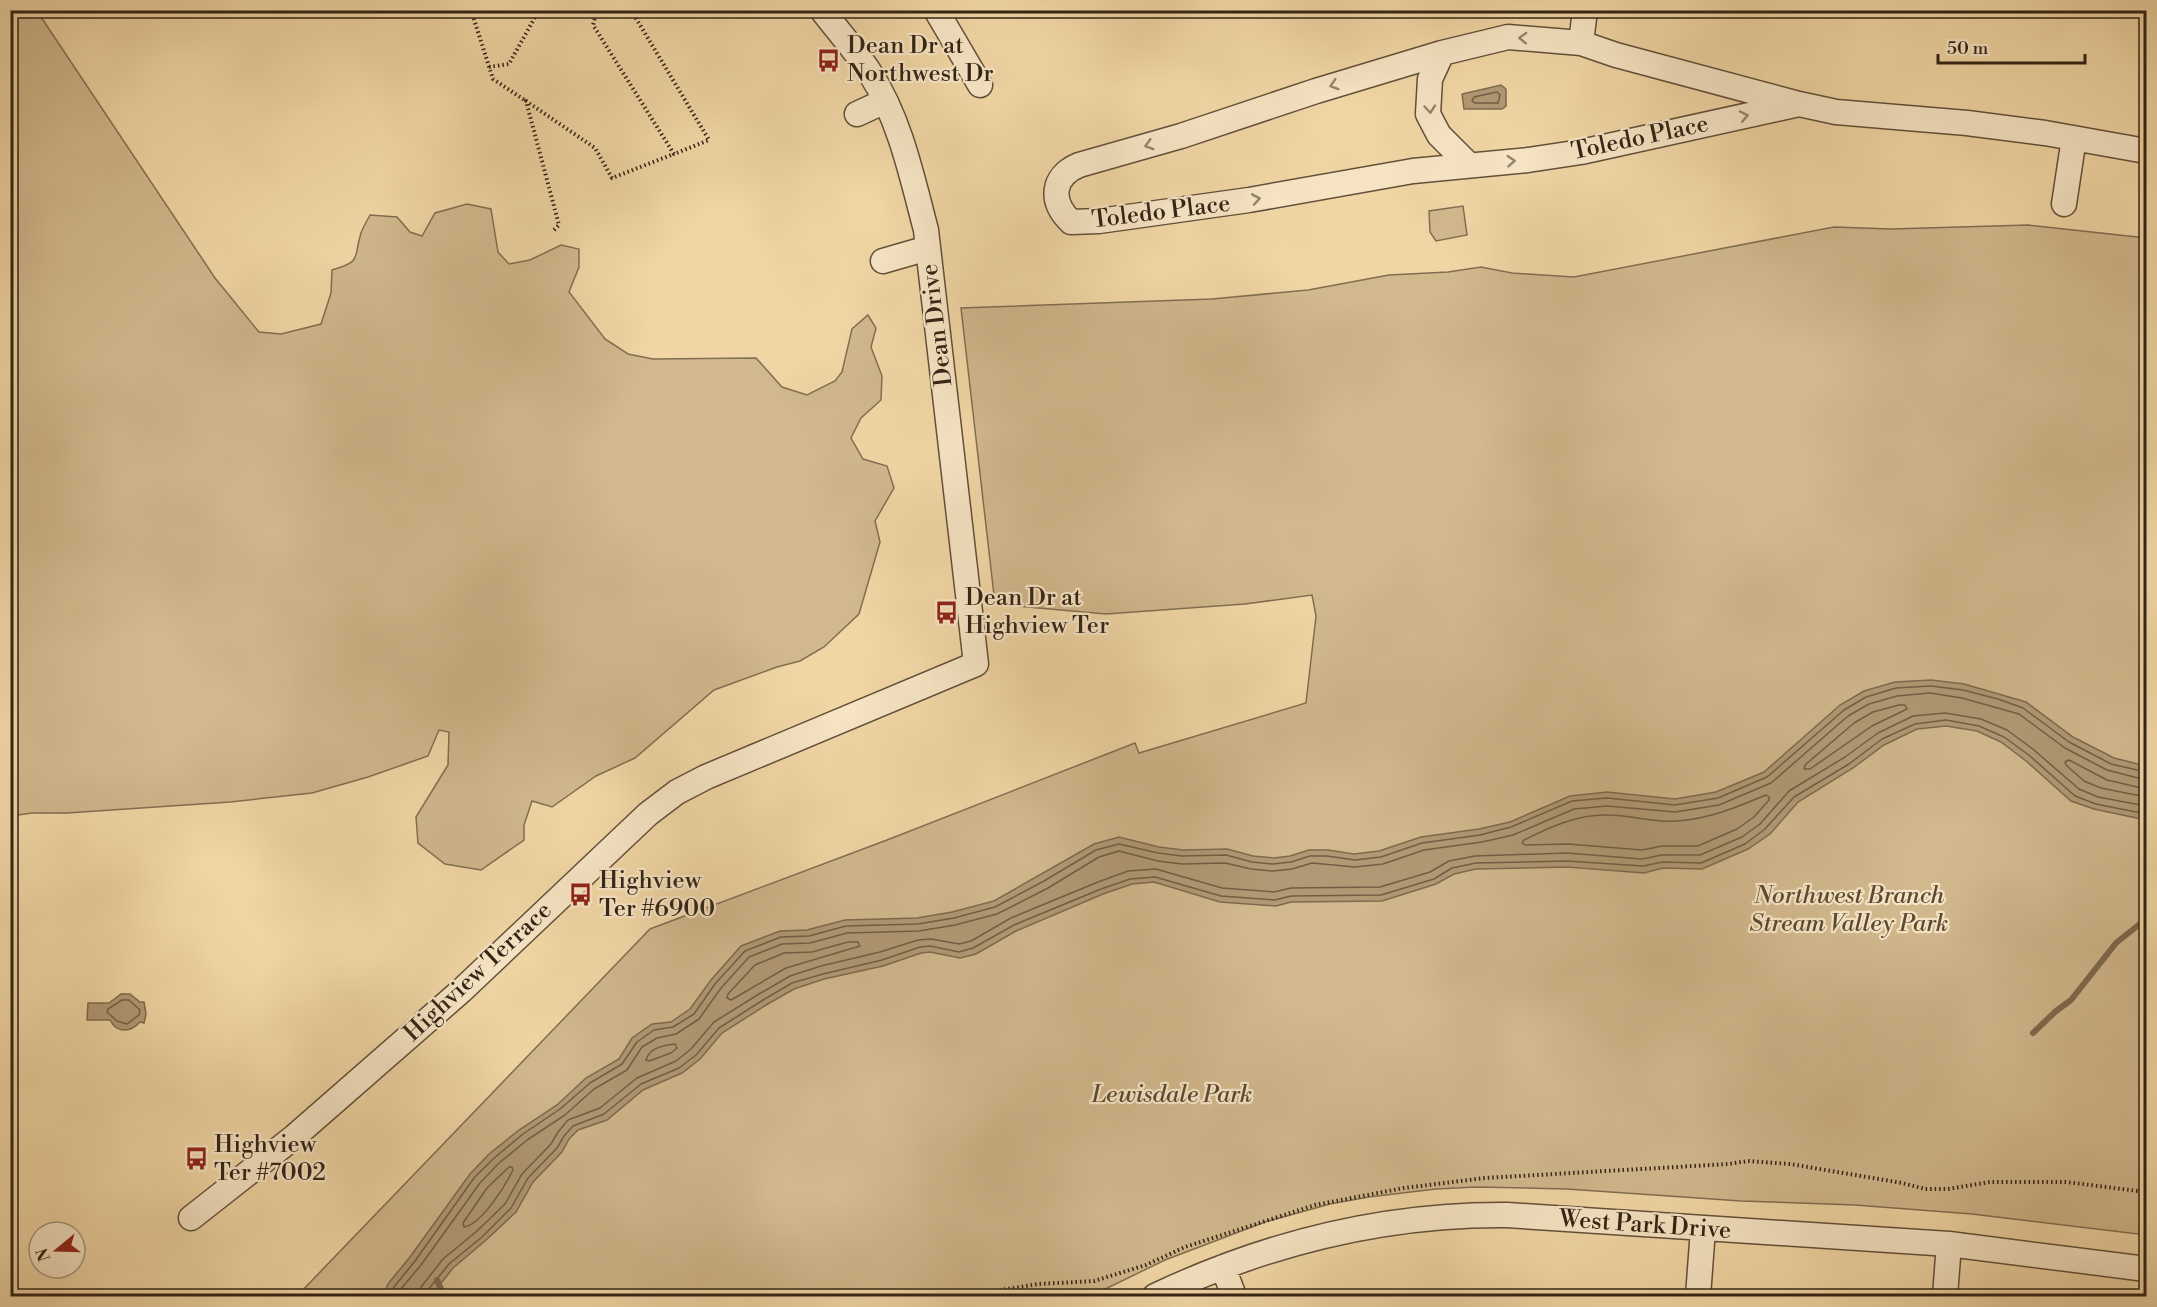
<svg xmlns="http://www.w3.org/2000/svg" width="2157" height="1307" font-family="'Libre Bodoni',serif">
<style>
.green{fill:#d1b88d;stroke:#826e52;stroke-width:1.5}
.water{fill:#b09974;stroke:#7e6a4e;stroke-width:1.5}
.lines{fill:none;stroke-linecap:round;stroke-linejoin:round}
.shore{stroke:#725e45;stroke-width:1.5}
.stream{stroke:#7e6a4e;stroke-width:6}
.minor-casing{stroke:#62503a;stroke-width:27}
.path{stroke:#332416;stroke-width:4;stroke-dasharray:1.5 3;stroke-linecap:butt}
.minor{stroke:#f6e4c4;stroke-width:24}
.oneway{stroke:#94846d}
.labels{text-anchor:middle;dominant-baseline:central;stroke-width:4.5;stroke-linejoin:round;paint-order:stroke}
.poi-label{font-size:24px;fill:#332416;stroke:#f6e4c4;text-anchor:start}
.street-label{font-size:24px;fill:#332416;stroke:#f6e4c4}
.park-label{font-size:24px;font-style:italic;fill:#5a4934;stroke:#f6e4c4}
</style>
<rect width="100%" height="100%" fill="#f1d6a5"/>
<filter id="stains"><feTurbulence type="fractalNoise" baseFrequency=".00333" numOctaves="4"/><feColorMatrix values="0 0 0 0 .2 0 0 0 0 .09 0 0 0 0 .02 0 0 0 .5 -.17"/></filter>
<radialGradient id="worn" r=".72"><stop offset=".6" stop-color="#630" stop-opacity="0"/><stop offset="1" stop-color="#630" stop-opacity=".3"/></radialGradient>
<path class="green" d="M11,10L37,11L215,278L259,332L281,334L321,324L331,293L332,270C363,261 353,258 361,233C363,227 367,221 370,215L397,217L410,232L422,236L435,213L467,204L491,209L498,252L509,264L530,260L561,245L579,249V267L569,292L605,339L628,354L653,359L756,358L782,387L807,395L835,381L842,372L852,329L868,315L876,328L871,347L882,376L881,400L861,418L851,438L863,459L887,466L894,488L875,521L880,542L859,614L824,647L800,661L777,667L714,690L635,758L596,776L552,807L532,801L524,825V840L481,870L445,864L418,843L416,817L448,765L449,732L439,730L428,756L368,777L312,793L230,802L67,813H32L11,816Z
M1463,206L1467,235L1436,241L1430,232L1429,211Z
M2028,225L2146,238V1235L1972,1214L1855,1205L1741,1201L1567,1189L1476,1187L1436,1189L1369,1197L1330,1204L1265,1222L1165,1260L1091,1296H297L650,929L887,840L1135,743L1139,753L1306,703L1316,616L1312,595L1245,604L1106,614L995,604L961,308L1212,299L1308,290L1389,275L1448,272L1481,267L1512,273L1574,277L1834,227L1891,229Z"/>
<path class="water" d="M1501,85L1506,89V106L1502,109H1464L1462,94Z
M1931,680L1964,684L2026,702L2073,737L2114,758L2146,766V820L2094,809L2071,801L2026,761L2001,742L1977,731L1946,726L1917,729L1884,745L1853,768L1798,802L1770,834L1748,849L1702,869L1663,868L1644,873L1567,867L1476,869L1454,874L1436,884L1382,901L1291,902L1276,906L1220,902L1154,882L1132,884L1103,894L1016,931L976,954L960,958L930,952L921,953L883,966L824,979L794,989L766,1005L722,1033L700,1059L682,1073L643,1090L607,1120L578,1130L569,1139L562,1152L533,1182L516,1212L485,1241L453,1268L431,1296H383L388,1284L410,1257L470,1174L489,1154L519,1130L557,1105L586,1078L619,1059L632,1038L652,1024L671,1022L690,1009L711,980L741,946L780,931L807,930L845,920L917,918L952,912L994,901L1094,844L1119,837L1159,847L1183,850L1227,849L1253,856L1274,858L1290,856L1309,850H1328L1354,854L1379,851L1421,837L1479,829L1510,822L1570,796L1607,792L1675,799L1716,792L1764,772L1840,705L1864,691L1895,682Z
M121,994H130L140,1002H144L146,1014L144,1023L140,1022C131,1032 117,1034 110,1020H87L88,1003H109Z"/>
<g class="lines">
<path class="shore" d="M1497,92L1500,95L1498,103H1475L1472,101L1474,97Z
M1899,705H1905L1907,709L1872,726L1810,769H1804L1805,765L1854,723L1873,712Z
M2146,789L2107,780L2069,760L2065,762L2066,765L2084,781L2101,788L2146,797
M1766,795L1769,797V800L1754,817L1737,829L1698,846H1662L1642,850L1568,844L1525,845L1522,843L1524,840C1550,827 1578,814 1608,815C1631,815 1654,823 1677,821C1709,819 1737,807 1766,795Z
M848,942H858L860,946L786,968L731,1000L727,998L728,994L755,965L784,953L812,952Z
M122,1000H129L140,1010L139,1015L127,1024L117,1021L107,1012L108,1009Z
M675,1044L677,1048L671,1053L649,1061L646,1060C649,1048 664,1045 675,1044Z
M509,1167H512L513,1170C505,1186 482,1224 464,1227L463,1223L487,1188Z
M390,1296L394,1287L415,1261L474,1178L493,1159L523,1134L560,1109L590,1083L622,1064L637,1042L654,1030L673,1027L694,1014L715,984L745,951L781,937L809,936L846,926L918,924L954,918L995,907L1044,881L1096,850L1119,844L1158,853L1182,856L1226,855L1252,862L1273,864L1291,862L1310,856H1327L1355,860L1381,857L1422,843L1480,835L1511,827L1572,801L1607,798L1675,805L1718,798L1767,777L1844,710L1866,697L1896,688L1931,686L1963,690L1998,699L2023,708L2069,742L2111,764L2146,772
M398,1296L400,1290L421,1265L480,1183L498,1164L527,1140L565,1115L594,1089L627,1070L642,1047L657,1038L676,1034L699,1019L721,988L749,957L782,944L810,943L847,933L919,931L955,925L997,914L1048,888L1099,857L1119,851L1158,861L1182,864L1225,863L1251,869L1273,871L1292,869L1312,863L1355,867L1383,864L1424,850L1482,842L1513,835L1574,809L1607,806L1675,812L1719,805L1771,783L1848,716L1869,704L1897,696L1930,693L1962,698L2019,714L2065,748L2107,770L2146,780
M419,1296L421,1287L443,1259L477,1231L505,1204L522,1174L551,1144L558,1132L568,1120L600,1108L637,1078L676,1061L691,1049L714,1022L759,994L790,976L821,966L880,952L918,940L931,939L959,944L971,941L1011,918L1098,882L1128,871L1156,869L1222,888L1274,892L1291,888L1380,887L1430,872L1449,861L1475,856L1567,853L1642,859L1662,855H1700L1742,837L1760,824L1789,791L1845,757L1878,733L1913,716L1945,713L1981,719L2007,730L2034,750L2079,789L2098,797L2146,806
M426,1296L427,1291L449,1264L482,1237L511,1208L528,1178L557,1148L564,1136L573,1126L604,1114L641,1084L679,1068L696,1055L719,1028L763,1000L792,983L823,974L882,960L920,947L930,946L959,952L973,948L1014,925L1101,889L1130,879L1155,877L1221,896L1275,900L1291,896L1381,895L1434,879L1452,868L1476,863L1567,861L1643,866L1663,862L1701,863L1745,844L1765,829L1794,797L1849,764L1882,739L1915,724L1946,720L1979,726L2004,737L2030,756L2075,796L2096,804L2146,814"/>
<path class="stream" d="M2033,1033L2056,1011L2071,1000L2116,943L2146,919
M437,1280L444,1296"/>
<defs>
<path id="minor" d="M936,10L980,85
M1581,43L1585,10
M1442,53L1430,79L1428,114L1439,135L1469,165
M1799,104L1581,152L1528,160L1413,171L1249,200L1099,221L1071,222C1050,202 1051,177 1079,165L1181,136L1316,91L1442,53L1508,37L1581,43L1616,55L1799,104L1836,112L1967,123L2045,133L2146,151
M857,114L885,101
M2064,204L2074,138
M883,261L928,248
M191,1218L294,1137L461,991L648,814L677,792L706,777L976,664L926,230C912,177 900,119 870,73C856,51 838,31 822,10
M1223,1267L1234,1296
M1155,1296C1267,1243 1383,1214 1507,1215L1949,1244L2146,1269
M1698,1296L1703,1229
M1945,1296L1949,1244"/>
</defs>
<use href="#minor" class="minor-casing"/>
<path class="path" d="M471,10L493,79L526,101
M597,10L593,25L674,154L709,140L631,10
M489,67L509,64L539,10
M554,230L559,225L526,101L595,148L612,178L674,154
M964,1296L1038,1284L1094,1281L1146,1265L1185,1247L1315,1205L1404,1188L1485,1178L1728,1164L1748,1161L1790,1164L1902,1183L1925,1189H1948L1990,1182H2066L2146,1192"/>
<use href="#minor" class="minor"/>
</g>
<defs><path id="oneway-chevron" d="M-2-3.5L2.5 0L-2 3.5" fill="none" stroke-width="1.6" stroke-linecap="round" stroke-linejoin="round" transform="scale(1.5)"/></defs>
<g class="oneway">
<use href="#oneway-chevron" transform="translate(1523 38) rotate(-178)"/>
<use href="#oneway-chevron" transform="translate(1334 85) rotate(163)"/>
<use href="#oneway-chevron" transform="translate(1430 109) rotate(85)"/>
<use href="#oneway-chevron" transform="translate(1744 116) rotate(-12)"/>
<use href="#oneway-chevron" transform="translate(1149 145) rotate(164)"/>
<use href="#oneway-chevron" transform="translate(1511 161) rotate(-4)"/>
<use href="#oneway-chevron" transform="translate(1256 199) rotate(-10)"/>
</g>
<defs>
<symbol id="bus-bare" viewBox="-9 -9 18 18"><path d="M-5-6H5V4H4V6H2V4H-2V6H-4V4H-5ZM-3.5-4V0h7V-4ZM-3.5 1.2v1.5H-2V1.2ZM2 1.2v1.5H3.5V1.2Z" fill="#8f2418" stroke="#f6e4c4" stroke-width="2.5" paint-order="stroke"/></symbol>
</defs>
<g fill-rule="evenodd">
<use href="#bus-bare" x="812" y="44" width="33" height="33"/>
<use href="#bus-bare" x="930" y="596" width="33" height="33"/>
<use href="#bus-bare" x="564" y="878" width="33" height="33"/>
<use href="#bus-bare" x="180" y="1142" width="33" height="33"/>
</g>
<g class="labels">
<g class="poi-label">
<text x="847" y="46">Dean Dr at<tspan x="847" dy="28">Northwest Dr</tspan></text>
<text x="965" y="598">Dean Dr at<tspan x="965" dy="28">Highview Ter</tspan></text>
<text x="599" y="881">Highview<tspan x="599" dy="28">Ter #6900</tspan></text>
<text x="214" y="1145">Highview<tspan x="214" dy="28">Ter #7002</tspan></text>
</g>
<g class="street-label">
<text transform="translate(1640 138) rotate(-12)">Toledo Place</text>
<text transform="translate(1161 212) rotate(-7)">Toledo Place</text>
<text transform="translate(937 325) rotate(-97)">Dean Drive</text>
<text transform="translate(478 972) rotate(-43)">Highview Terrace</text>
<text transform="translate(1645 1225) rotate(4)">West Park Drive</text>
</g>
<g class="park-label">
<text x="1849" y="896">Northwest Branch<tspan x="1849" dy="28">Stream Valley Park</tspan></text>
<text x="1172" y="1095">Lewisdale Park</text>
</g>
</g>
<rect width="2157" height="1307" fill="none" stroke="#f1d6a5" stroke-width="36"/>
<rect x="12" y="12" width="2133" height="1283" fill="none" stroke="#332416" stroke-width="3"/>
<rect x="18" y="18" width="2121" height="1271" fill="none" stroke="#332416" stroke-width="1.5"/>
<g transform="translate(57 1250) rotate(251)"><circle r="28" fill="#f6e4c4" stroke="#a8977e" stroke-width="1.5"/>
<path d="M0-4.5L10 22L0 15L-10 22Z" fill="#8f2418"/>
<text y="-9" font-size="16" font-weight="bold" text-anchor="middle" fill="#332416">N</text>
</g>
<path d="M1938 54v9h147v-9" fill="none" stroke="#332416" stroke-width="3"/>
<text x="1947" y="54" font-size="18" fill="#332416" stroke="#f6e4c4" stroke-width="4.5" paint-order="stroke">50 m</text>
<rect width="100%" height="100%" filter="url(#stains)"/>
<rect width="100%" height="100%" fill="url(#worn)"/>
</svg>
